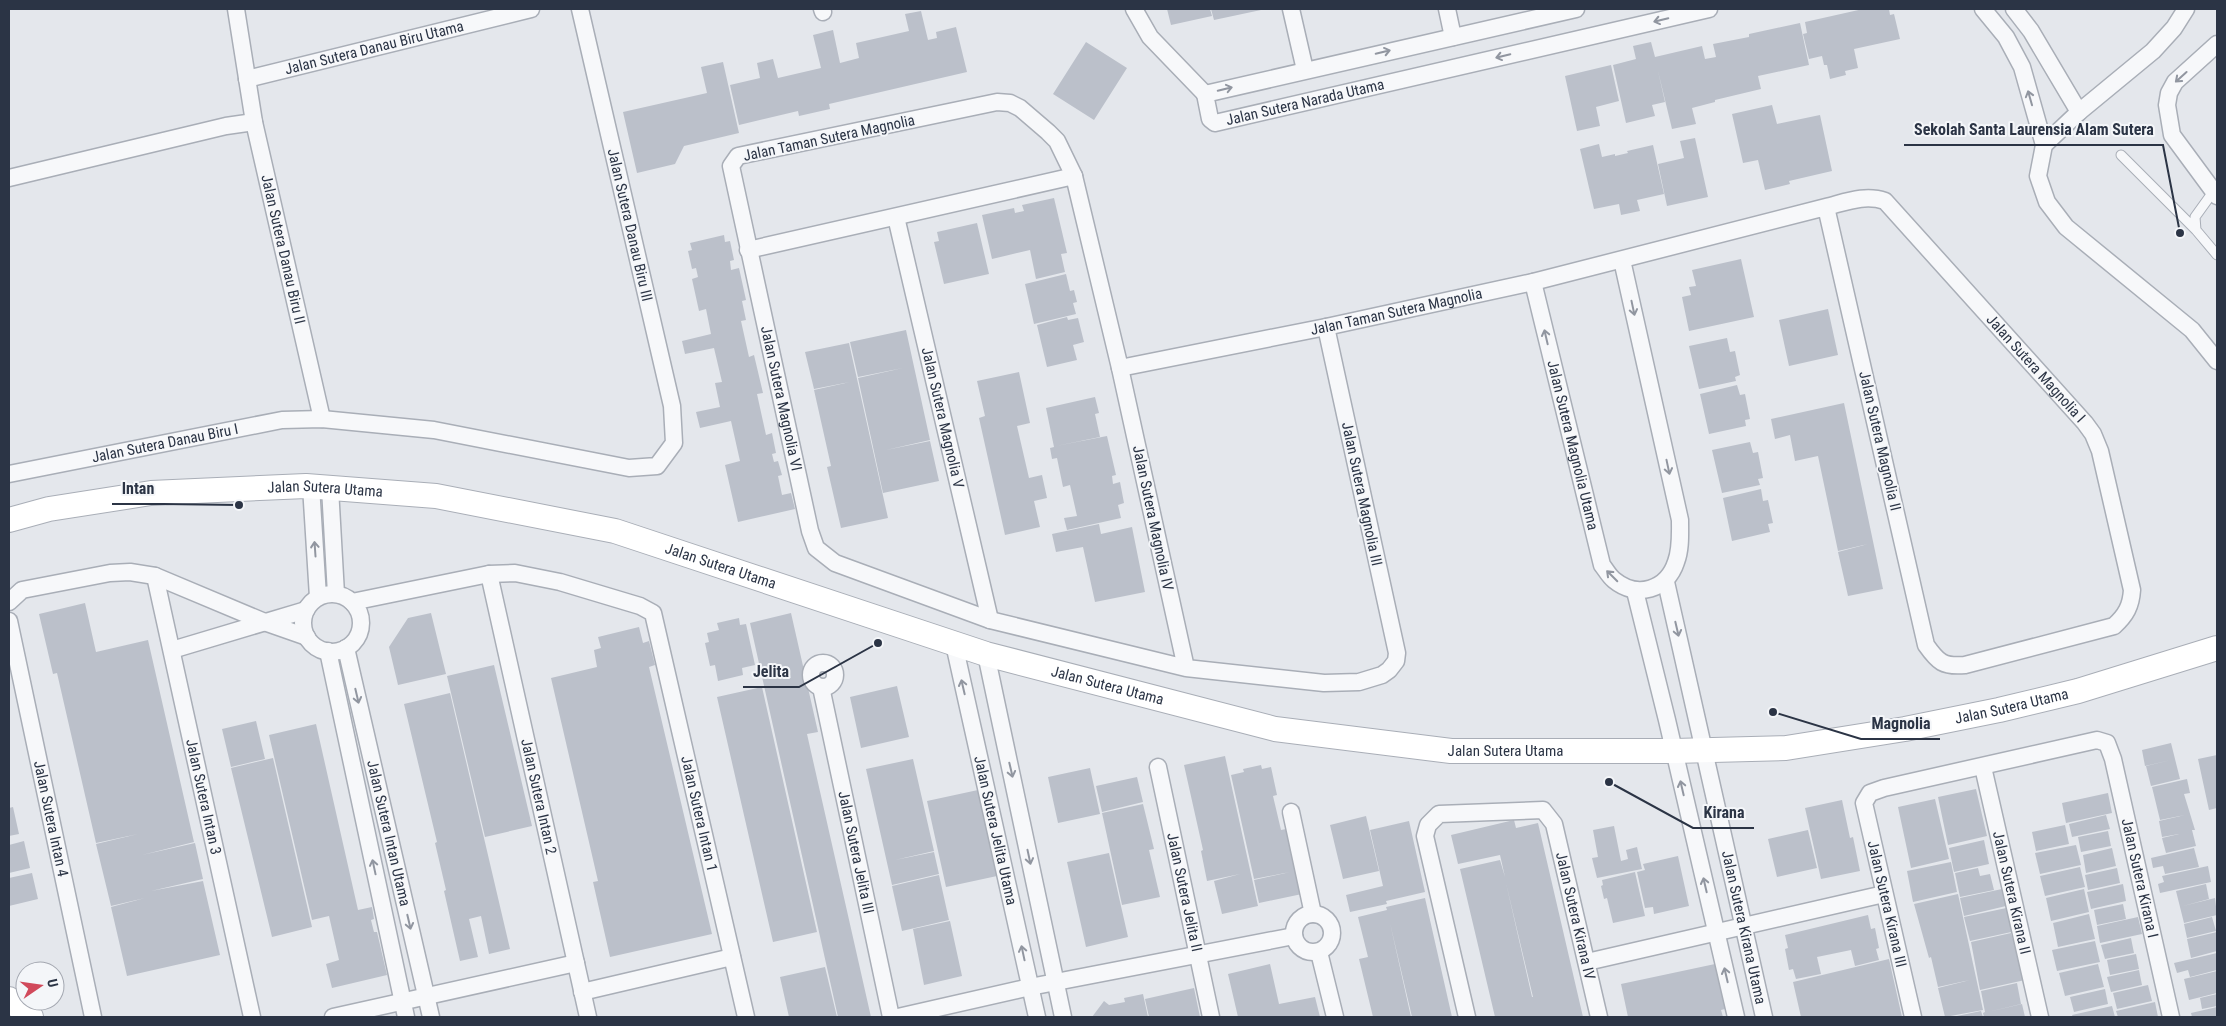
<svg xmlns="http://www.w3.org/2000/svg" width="2226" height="1026" font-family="'Roboto Condensed',sans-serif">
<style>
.building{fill:#bbc0ca;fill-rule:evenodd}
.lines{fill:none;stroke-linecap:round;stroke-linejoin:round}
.lane-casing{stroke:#a9aeb7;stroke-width:11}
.street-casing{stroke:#a9aeb7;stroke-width:19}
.secondary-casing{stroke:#a9aeb7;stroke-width:26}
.lane{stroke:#f7f8fa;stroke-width:9}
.street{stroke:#f7f8fa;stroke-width:16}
.secondary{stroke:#fff;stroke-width:24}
.oneway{stroke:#9196a0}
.labels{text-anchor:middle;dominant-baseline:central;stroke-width:4;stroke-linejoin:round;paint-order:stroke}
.street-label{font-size:15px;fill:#2b3445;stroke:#f4f6f9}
.leader{fill:none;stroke:#2b3445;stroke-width:2}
.callout-dot{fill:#2b3445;stroke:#f4f6f9;stroke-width:2}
.callout-label{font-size:16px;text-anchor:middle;font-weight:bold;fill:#2b3445;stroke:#f4f6f9;stroke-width:4;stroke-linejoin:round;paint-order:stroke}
</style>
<rect width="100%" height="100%" fill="#e4e7ec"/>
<path class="building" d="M1167,9H1210L1212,16L1171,25Z
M1211,9H1261V10L1214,20Z
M1863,9H1889L1890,15L1894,14L1900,39L1854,49L1858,68L1845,71L1846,75L1830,79L1827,65H1824L1822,56L1809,59L1803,34L1807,33L1805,22Z
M921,11L928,40L937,38L936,32L956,27L967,72L829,104L830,109L799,116L798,111L739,125L730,85L760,78L757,63L773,59L778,78L821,68L813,35L833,30L840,63L859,58L856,43L909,31L905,14Z
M1800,23L1809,65L1758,76L1761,89L1715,100V102L1692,108L1696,124L1672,129L1658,71L1665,102L1652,105L1655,116L1626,123L1613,65L1636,59L1633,46L1651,42L1655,57L1702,46L1705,59L1716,57L1713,44L1749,37V34Z
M1086,42L1127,68L1094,120L1053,94Z
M723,62L739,133L684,146L675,164L637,173L623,112L707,93L701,67Z
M1611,65L1619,101L1596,107L1600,126L1577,131L1565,76Z
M1772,105L1777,124L1820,115L1832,171L1789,181L1790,184L1765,190L1758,160L1743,163L1732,114Z
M1695,138L1708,197L1667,206L1658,164L1684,158L1680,141Z
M1599,144L1602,157L1615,154V156L1628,153L1627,151L1653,145L1664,194L1637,200L1640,211L1621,215L1619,204L1594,209L1580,149Z
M1054,198L1067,253L1061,254L1065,272L1036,279L1030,250L992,259L982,215L1014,208L1015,213L1024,211L1022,205Z
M977,223L989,274L944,284L934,242L939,241L937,232Z
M724,235L725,242L730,241L734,260L730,261L731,270L739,268L746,300L742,301L746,320L741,321L749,357L754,355L763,393L757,394L766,435L772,433L776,453L772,454L774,462L778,461L782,475L778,476L782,495L791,493L795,509L738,522L725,465L740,461L731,421L700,428L696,412L720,407L715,383L722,382L714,348L685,354L682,341L711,334L706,309L699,311L692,279L698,277L696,268L692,269L688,251L692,250L690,243Z
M1741,259L1754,317L1689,331L1682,297L1691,295L1689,287L1696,286L1692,270Z
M1066,274L1070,291L1074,290L1077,302L1073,303L1076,314L1034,324L1025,284Z
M1828,309L1838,355L1789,366L1779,320Z
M1067,317L1068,320L1078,318L1084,342L1073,345L1077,360L1047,367L1037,325Z
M906,330L930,440L886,450L930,441L939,481L883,493L858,378L903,368L858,377L850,342Z
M1727,338L1730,352L1735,351L1740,375L1735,377L1736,381L1699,389L1689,346Z
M849,343L888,518L841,528L827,467L831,466L814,390L850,382L814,389L805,352Z
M1019,372L1030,423L1017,426L1029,478L1042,475L1047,498L1034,501L1040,527L1005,535L979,418L985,416L977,381Z
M1737,385L1740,395L1745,394L1750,419L1745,420L1746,426L1709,434L1700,394Z
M1095,397L1099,413L1095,414L1100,437L1056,446L1107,436L1116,475L1112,476L1113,484L1120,482L1124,503L1118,505L1121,518L1067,530L1064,518L1077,516L1070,485L1063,487L1057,458L1052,459L1050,448L1054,447L1046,408Z
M1844,403L1883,589L1848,596L1838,552L1868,544L1838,551L1818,456L1795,461L1790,435L1775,439L1771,419Z
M1750,442L1753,453L1758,452L1763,478L1758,479L1760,485L1722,493L1712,450Z
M1761,489L1763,501L1768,500L1773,523L1768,524L1770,532L1732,541L1723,498Z
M1099,524L1101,534L1132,527L1145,592L1095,602L1083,547L1056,552L1052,534Z
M85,603L96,652L148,640L194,842L142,855L195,843L203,879L151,891L203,881L220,955L127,976L111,907L145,898L111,906L96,844L138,834L96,843L57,673L53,674L39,614Z
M431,613L446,674L398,685L389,647L408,618Z
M791,613L818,732L807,734L871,1017H838L750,623Z
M739,618L740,625L746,624L755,665L742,668L743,675L718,681L715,665L710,666L705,643L709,642L707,633L719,630L717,623Z
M639,627L643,643L649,641L655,665L649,667L712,934L610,957L593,882L598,881L551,678L597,667L594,650L601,648L598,637Z
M494,665L532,826L485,837L447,676Z
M897,686L909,737L861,748L850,697Z
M762,687L817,932L773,942L717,697Z
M450,693L510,949L489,954L481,916L469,919L478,957L460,961L444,891L446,890L435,843L437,842L404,704Z
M256,721L265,759L231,767L222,729Z
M316,724L358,910L372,907L374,919L371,920L374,932H377L387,975L332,988L326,964L339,960L329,916L312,920L269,735Z
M2171,743L2180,779L2151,786L2146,766L2171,760L2145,766L2142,750Z
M2217,755V808L2209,810L2198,759Z
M1225,756L1258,906L1222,914L1214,881L1240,874L1207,881L1201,851L1203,850L1184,765Z
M273,758L312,927L272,937L231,768Z
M913,759L934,851L895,860L934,852L939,874L892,885L866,769Z
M1261,765L1262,769L1271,767L1277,795L1273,796L1281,830L1291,828L1302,894L1259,903L1254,880L1290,872L1254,879L1231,775L1244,772L1243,769Z
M1090,768L1100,814L1058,823L1048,777Z
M1137,777L1143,802L1102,812L1096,786Z
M2187,779L2190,793L2184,794L2195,830H2192L2196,846L2166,853L2162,838L2179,834L2162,837L2159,821L2185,815L2160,820L2152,787Z
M1976,789L1987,836L1948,845L1938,797Z
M978,790L997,876L946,887L927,801Z
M2108,793L2112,813L2066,823L2062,803Z
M1935,799L1949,859L1911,868L1898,807Z
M1842,800L1850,838L1853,837L1860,871L1821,879L1805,808Z
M1143,804L1154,849L1149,850L1160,897L1122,905L1102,813Z
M13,807L19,834L9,836V808Z
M2106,815L2110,829L2072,837L2069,824Z
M1366,816L1379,871L1343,879L1330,825Z
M1514,820L1516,828L1538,823L1583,1017H1495L1460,869L1500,860L1505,877L1500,855L1458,864L1451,835ZM1506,883L1533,997H1532Z
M1409,821L1425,892L1386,901L1387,904L1350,912L1346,895L1383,886L1370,830Z
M2065,825L2069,844L2036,851L2032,832Z
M1614,826L1621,861L1628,859L1626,850L1637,847L1642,869L1597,878L1592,858L1598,857L1593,830Z
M1808,830L1817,868L1777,877L1768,839Z
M2108,831L2111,846L2081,852L2078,837Z
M1984,840L1989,864L1954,872L1949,848Z
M24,841L30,868L9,873V845Z
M2076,845L2081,865L2040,874L2035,853Z
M2112,848L2116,866L2086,873L2083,855Z
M2194,848L2199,867L2165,874L2163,866L2153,868L2151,858Z
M1109,853L1128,937L1086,947L1067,862Z
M1678,856L1689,906L1654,914L1653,907L1645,908L1637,872L1645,870L1643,864Z
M1951,862L1957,892L1913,902L1907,871Z
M2208,866L2211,882L2160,893L2158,884L2164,882L2162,876Z
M2080,867L2085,887L2045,896L2040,876Z
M1978,868L1980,876L1990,874L1994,890L1960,897L1955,873Z
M2117,868L2120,883L2088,890L2085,875Z
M1635,872L1645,916L1613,923L1607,898L1604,899L1601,886L1603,885L1602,880Z
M32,873L38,899L9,906V878Z
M939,875L949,920L902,931L892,886Z
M2123,884L2126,901L2091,909L2087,892Z
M2206,884L2209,899L2183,906L2215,898L2217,915L2184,923L2176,891Z
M2002,889L2006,906L1964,916L1960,898Z
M2084,889L2089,912L2051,921L2046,898Z
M1958,894L1983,1010L1945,1017L1938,988L1970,980L1938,987L1931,957L1929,958L1914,904Z
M1425,898L1452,1017H1412L1390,923L1411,1017H1373L1359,959L1368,957L1358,917L1387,910L1386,907Z
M2123,904L2126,919L2097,925L2094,910Z
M2011,907L2016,931L1970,941L1964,917Z
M2089,914L2095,939L2058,947L2053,923Z
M1868,915L1871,929L1875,928L1879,948L1876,949L1879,960L1855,966L1851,950L1817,957L1821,974L1796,979L1793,969L1789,970L1785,949L1788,948L1785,935Z
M2138,917L2142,934L2100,943L2097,926Z
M2212,917L2216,931L2187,938L2184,924Z
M950,921L962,976L924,985L913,929Z
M2217,932V951L2191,958L2187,939Z
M2011,933L2025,980L1980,990L1971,942Z
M2131,938L2134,953L2105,959L2101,945Z
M2095,941L2100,962L2057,971L2052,950Z
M2217,953V970L2190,977L2188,970L2177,973L2174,963Z
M2136,954L2139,969L2110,975L2107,960Z
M1889,959L1902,1017H1801L1793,982Z
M1270,964L1279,1004L1315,997L1320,1017H1238L1228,974Z
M1715,964L1725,1009L1721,1010L1723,1017H1628L1621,984Z
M2098,964L2104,987L2065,996L2059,973Z
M825,967L837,1017H789L780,977Z
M2139,970L2142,985L2111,992L2107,977Z
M2217,971V993L2189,1000L2184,979Z
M2017,983L2021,1004L1988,1012L2022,1004L2025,1017H1984L1983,1013L1985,1012L1981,991Z
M2148,985L2152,1001L2117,1009L2113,993Z
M1194,988L1200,1017H1149L1145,999Z
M2105,989L2108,1004L2074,1012L2070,997Z
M1143,994L1148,1017H1092L1104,1001L1109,1005L1125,1002L1124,998Z
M2217,994V1006L2202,1009L2200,998Z
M2155,1002L2158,1017H2118L2116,1011Z
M2112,1006L2115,1017H2073L2072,1015Z
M2217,1007V1017H2192L2191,1013Z
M1981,1011L1983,1017H1957V1016Z"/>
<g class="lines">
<defs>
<path id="lane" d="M2121,155L2196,230
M2213,192L2195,217L2196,230L2217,255"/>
<g id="street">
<path id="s1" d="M236,9L254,122L322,419"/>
<path d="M822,9L823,12"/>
<path d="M1134,9L1150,37L1205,94"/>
<path d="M1291,9L1305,70"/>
<path d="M1447,9L1453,37"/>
<path id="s2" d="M1576,9L1205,94L1210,119L1215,123L1709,9"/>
<path d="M1983,9L2006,37L2022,67L2044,145"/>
<path d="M2014,9L2031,31L2079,112"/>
<path d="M2186,9L2174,28L2153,51L2079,112L2044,145L2038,176L2047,202L2066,227L2192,330L2217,361"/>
<path d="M2217,44L2175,82L2169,93L2167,105L2172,135L2217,196"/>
<path id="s3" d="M247,79L531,9"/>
<path d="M9,178L226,126L254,122"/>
<path id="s4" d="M896,217L990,620"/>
<path d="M748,250L1074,176"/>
<path id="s5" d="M1533,282L1602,565C1606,570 1609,576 1614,580C1637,599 1667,590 1676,562C1681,549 1680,534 1680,520L1622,260"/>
<path id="s6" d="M1120,368L1326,327L1533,282L1826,207C1846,202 1865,194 1885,201L2085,423L2093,434L2100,451L2132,590C2131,606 2126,615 2114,626L1965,665C1943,667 1938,662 1926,645L1826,207"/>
<path id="s7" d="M9,474L282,420L322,419L434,430L629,468L657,466L674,443L672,406L580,9"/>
<path d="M311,486L318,597"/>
<path d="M330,488L336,594"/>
<path id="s8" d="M489,574L588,1017"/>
<path id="s9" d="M155,576L252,1017"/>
<path id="s10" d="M1666,582L1764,1017"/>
<path d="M1635,591L1667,720L1736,1017"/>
<circle cx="332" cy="623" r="29"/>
<path d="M9,602L22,590L110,573L130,572L155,576L267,623L307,637"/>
<path id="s11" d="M352,602L489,574L515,573L560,582L640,606L653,613L746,1017"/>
<path id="s12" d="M9,621L93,1017"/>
<path id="s13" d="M954,644L1037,1017"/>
<path id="s14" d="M346,648L431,1017"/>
<path d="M172,650L306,610"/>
<path d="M328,651L406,1017"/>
<path d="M986,654L1063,1017"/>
<circle cx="823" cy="675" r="12"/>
<path id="s15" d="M1186,668L1120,368L1074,176L1057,141L1048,132L1020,108L1010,103L997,102L738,156L731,166L810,531L816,548L835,563L990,620L1186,668L1324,683L1359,682L1382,675L1389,670L1396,661L1397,653L1326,327"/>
<path id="s16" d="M821,687L891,1017"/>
<path id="s17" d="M1158,767L1211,1017"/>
<path id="s18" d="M1983,767L2040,1017"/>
<path d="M1291,812L1313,914"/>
<circle cx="1313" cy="933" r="19"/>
<path d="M1319,952L1335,1017"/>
<path d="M1587,962L1884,894"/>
<path d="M582,992L732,957"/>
<path d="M333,1017L576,963"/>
<path d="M898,1017L1030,987L1294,936"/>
<path id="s19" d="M1467,1017L1425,836L1428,825L1439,814L1543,810L1554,824L1599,1017"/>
<path id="s20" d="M1913,1017L1864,803L1870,793L1884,788L2097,740L2107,743L2113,759L2171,1017"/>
</g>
<g id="secondary">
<path id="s21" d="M9,520L49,509L151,493L306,486L436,496L615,531L986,654L1275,729L1451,751H1674L1786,748L1905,729L1999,710L2078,691L2217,648"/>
<path d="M9,999L31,1017"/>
</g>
</defs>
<use href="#lane" class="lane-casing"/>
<use href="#street" class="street-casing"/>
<use href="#secondary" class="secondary-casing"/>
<use href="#lane" class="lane"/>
<use href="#street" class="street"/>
<use href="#secondary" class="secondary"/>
</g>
<defs><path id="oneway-shaft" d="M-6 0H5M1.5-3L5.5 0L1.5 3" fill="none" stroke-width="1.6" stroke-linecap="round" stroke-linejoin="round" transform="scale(1.25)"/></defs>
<g class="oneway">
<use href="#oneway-shaft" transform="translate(1661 20) rotate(167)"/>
<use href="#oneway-shaft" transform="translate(1383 52) rotate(-13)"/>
<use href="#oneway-shaft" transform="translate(1503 56) rotate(167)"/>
<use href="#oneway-shaft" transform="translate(2181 77) rotate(138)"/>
<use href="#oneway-shaft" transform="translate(1225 89) rotate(-14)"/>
<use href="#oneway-shaft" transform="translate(2030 98) rotate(-106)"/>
<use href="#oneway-shaft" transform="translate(1633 308) rotate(78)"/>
<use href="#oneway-shaft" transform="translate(1546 337) rotate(-103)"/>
<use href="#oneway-shaft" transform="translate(1668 467) rotate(78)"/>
<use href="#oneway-shaft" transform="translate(315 549) rotate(-94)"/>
<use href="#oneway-shaft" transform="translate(1612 576) rotate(-135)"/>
<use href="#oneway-shaft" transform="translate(1677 629) rotate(77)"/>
<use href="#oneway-shaft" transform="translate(963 687) rotate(-103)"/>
<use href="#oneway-shaft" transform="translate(357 696) rotate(77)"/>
<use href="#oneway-shaft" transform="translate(1011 770) rotate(77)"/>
<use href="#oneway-shaft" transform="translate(1682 788) rotate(-103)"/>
<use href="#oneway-shaft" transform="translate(1029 857) rotate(78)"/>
<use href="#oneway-shaft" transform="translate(374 867) rotate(-102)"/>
<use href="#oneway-shaft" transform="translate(1705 885) rotate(-103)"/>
<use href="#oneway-shaft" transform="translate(409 922) rotate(77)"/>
<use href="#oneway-shaft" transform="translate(1023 953) rotate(-102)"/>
<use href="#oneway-shaft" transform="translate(1726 975) rotate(-103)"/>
</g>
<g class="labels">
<g class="street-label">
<text stroke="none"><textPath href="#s3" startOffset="131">Jalan Sutera Danau Biru Utama</textPath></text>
<text stroke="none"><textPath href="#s2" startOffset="505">Jalan Sutera Narada Utama</textPath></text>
<text transform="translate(829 138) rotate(-12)">Jalan Taman Sutera Magnolia</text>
<text transform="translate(630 225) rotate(77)">Jalan Sutera Danau Biru III</text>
<text stroke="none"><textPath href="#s1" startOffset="245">Jalan Sutera Danau Biru II</textPath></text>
<text stroke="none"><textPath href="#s6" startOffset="282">Jalan Taman Sutera Magnolia</textPath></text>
<text stroke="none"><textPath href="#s6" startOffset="1010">Jalan Sutera Magnolia I</textPath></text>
<text stroke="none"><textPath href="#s15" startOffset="1132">Jalan Sutera Magnolia VI</textPath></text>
<text stroke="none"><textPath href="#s4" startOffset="206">Jalan Sutera Magnolia V</textPath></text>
<text transform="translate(1880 441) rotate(77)">Jalan Sutera Magnolia II</text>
<text stroke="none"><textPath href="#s7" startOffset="159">Jalan Sutera Danau Biru I</textPath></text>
<text stroke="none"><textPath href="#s5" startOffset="168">Jalan Sutera Magnolia Utama</textPath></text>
<text stroke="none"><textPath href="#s21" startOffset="319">Jalan Sutera Utama</textPath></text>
<text transform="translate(1362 494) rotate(78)">Jalan Sutera Magnolia III</text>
<text transform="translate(1153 518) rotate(78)">Jalan Sutera Magnolia IV</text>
<text stroke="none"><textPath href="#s21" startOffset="724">Jalan Sutera Utama</textPath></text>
<text stroke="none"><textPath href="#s21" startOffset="1129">Jalan Sutera Utama</textPath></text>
<text stroke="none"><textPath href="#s21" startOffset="2044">Jalan Sutera Utama</textPath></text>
<text stroke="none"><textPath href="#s21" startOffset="1534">Jalan Sutera Utama</textPath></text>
<text stroke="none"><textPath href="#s8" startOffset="228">Jalan Sutera Intan 2</textPath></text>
<text stroke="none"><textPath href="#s9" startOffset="226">Jalan Sutera Intan 3</textPath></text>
<text stroke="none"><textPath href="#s11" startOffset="516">Jalan Sutera Intan 1</textPath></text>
<text stroke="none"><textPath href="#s12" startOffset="202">Jalan Sutera Intan 4</textPath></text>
<text stroke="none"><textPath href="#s13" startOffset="191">Jalan Sutera Jelita Utama</textPath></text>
<text stroke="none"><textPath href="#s14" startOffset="190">Jalan Sutera Intan Utama</textPath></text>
<text stroke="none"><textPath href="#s16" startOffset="169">Jalan Sutera Jelita III</textPath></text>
<text stroke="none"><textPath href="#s20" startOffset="614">Jalan Sutera Kirana I</textPath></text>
<text stroke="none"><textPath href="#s17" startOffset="128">Jalan Sutera Jelita II</textPath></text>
<text stroke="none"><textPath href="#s18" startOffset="129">Jalan Sutera Kirana II</textPath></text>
<text transform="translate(1887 904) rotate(77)">Jalan Sutera Kirana III</text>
<text stroke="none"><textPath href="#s19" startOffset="429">Jalan Sutera Kirana IV</textPath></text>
<text stroke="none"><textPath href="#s10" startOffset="354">Jalan Sutera Kirana Utama</textPath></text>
</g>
</g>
<path class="leader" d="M2180 233L2163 145H1904M239 505L164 504H112M878 643L799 687H743M1773 712L1861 739H1940M1609 782L1693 828H1754"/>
<g class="callout-dot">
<circle cx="2180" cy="233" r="5"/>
<circle cx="239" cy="505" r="5"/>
<circle cx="878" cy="643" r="5"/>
<circle cx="1773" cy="712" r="5"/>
<circle cx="1609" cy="782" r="5"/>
</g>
<g class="callout-label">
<text x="2034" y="135">Sekolah Santa Laurensia Alam Sutera</text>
<text x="138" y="494">Intan</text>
<text x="771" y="677">Jelita</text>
<text x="1901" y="729">Magnolia</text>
<text x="1724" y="818">Kirana</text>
</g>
<rect width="2226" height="1026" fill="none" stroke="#2b3445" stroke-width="20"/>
<g transform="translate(40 986) rotate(77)"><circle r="24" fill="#f4f6f9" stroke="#a4a8b1"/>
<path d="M0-4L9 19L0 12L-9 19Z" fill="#d1495b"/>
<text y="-8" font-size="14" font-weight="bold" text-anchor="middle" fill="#2b3445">U</text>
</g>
</svg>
